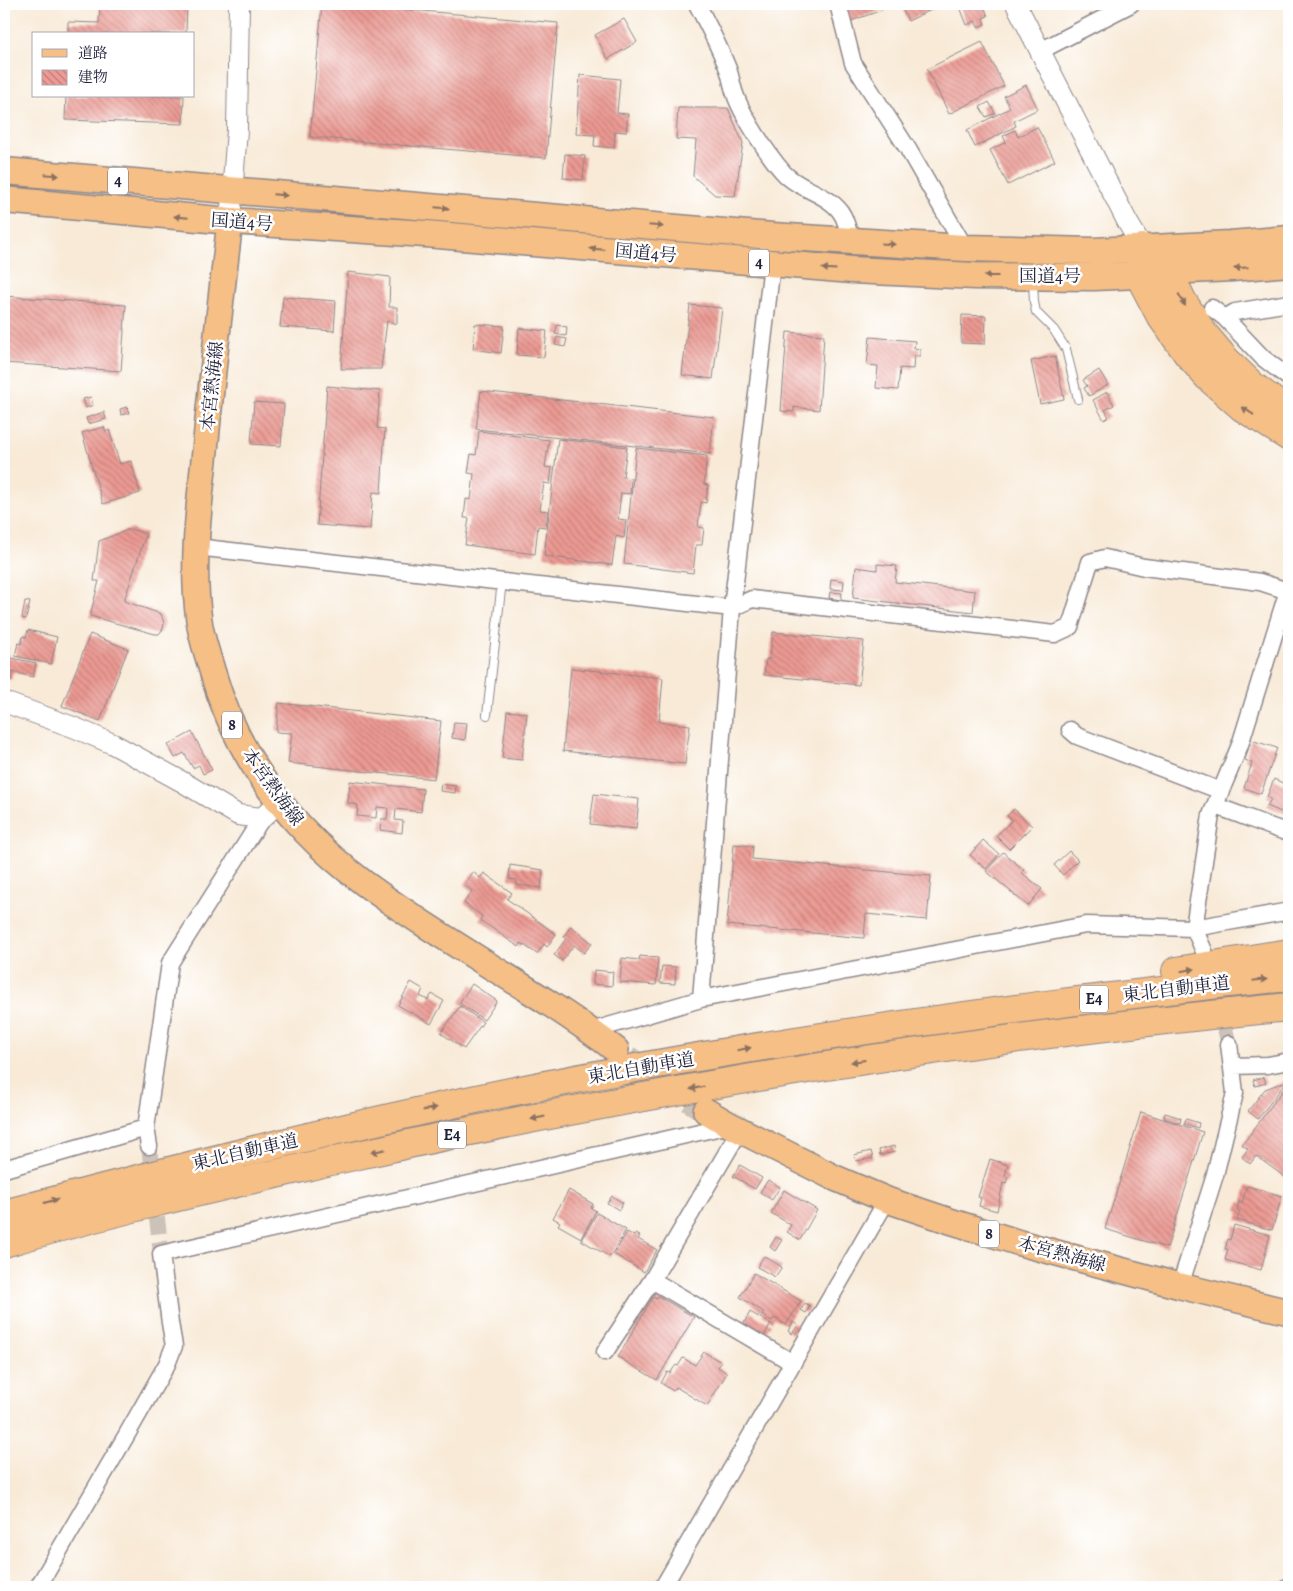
<svg xmlns="http://www.w3.org/2000/svg" width="1293" height="1591" font-family="Alegreya,'Noto Serif JP',serif">
<style>
.building{fill:url(#building-back-hatch)}
.lines{fill:none;stroke-linecap:round;stroke-linejoin:round}
.minor-tunnel{stroke:#cdc2b8;stroke-width:16;stroke-dasharray:16 8;stroke-linecap:butt}
.primary-tunnel{stroke:#cdc2b8;stroke-width:25;stroke-dasharray:25 12;stroke-linecap:butt}
.service-casing{stroke:#8d8689;stroke-width:10}
.minor-casing{stroke:#8d8689;stroke-width:19}
.tertiary-casing{stroke:#8d8689;stroke-width:22}
.primary-casing{stroke:#8d8689;stroke-width:28}
.trunk-casing{stroke:#8d8689;stroke-width:29}
.motorway-casing{stroke:#8d8689;stroke-width:30}
.service{stroke:#fff;stroke-width:8}
.minor{stroke:#fff;stroke-width:16}
.tertiary{stroke:#fff;stroke-width:20}
.primary{stroke:#f5bf86;stroke-width:25}
.trunk{stroke:#f5bf86;stroke-width:26}
.motorway{stroke:#f5bf86;stroke-width:28}
.oneway{fill:#8c7060}
.labels{text-anchor:middle;dominant-baseline:central;stroke-width:5;stroke-linejoin:round;paint-order:stroke}
.shield{fill:#fff;stroke:#646476;stroke-width:1}
.shield-label{font-size:16px;font-weight:bold;fill:#22223b}
.street-label{font-size:18px;fill:#22223b;stroke:#fff}
</style>
<defs>
<pattern id="building-back-hatch" width="6" height="6" patternUnits="userSpaceOnUse" patternTransform="scale(1.25)"><rect width="6" height="6" fill="#ec9a93"/><path d="M-1 5l2 2M0 0l6 6M5-1l2 2" fill="none" stroke="#bf7d79"/></pattern>
</defs>
<rect width="100%" height="100%" fill="#fff"/>
<filter id="ink" filterUnits="userSpaceOnUse"><feTurbulence type="fractalNoise" baseFrequency=".02" numOctaves="2"/><feDisplacementMap in="SourceGraphic" scale="10" xChannelSelector="R" yChannelSelector="G"/><feConvolveMatrix kernelMatrix="1 2 1 2 8 2 1 2 1" color-interpolation-filters="sRGB"/></filter>
<filter id="wash" filterUnits="userSpaceOnUse"><feTurbulence type="fractalNoise" baseFrequency=".0096" numOctaves="4" result="noise"/><feDisplacementMap in="SourceGraphic" scale="20" xChannelSelector="R" yChannelSelector="G"/><feGaussianBlur stdDeviation="1.12" result="paint"/><feColorMatrix in="noise" values="0 0 0 0 0 0 0 0 0 0 0 0 0 0 0 0 0 1.4 0 .05"/><feComposite in="paint" operator="in"/></filter>
<g filter="url(#wash)">
<rect width="100%" height="100%" fill="#f8ead7"/>
<g id="blocks">
<path class="building" d="M100,4H187L186,34H68V22L99,23Z
M322,4H343L558,23L546,158L310,137Z
M843,4H880L882,10L848,22Z
M900,4H943L908,21Z
M968,4H983L988,16L983,18L985,24L978,27L975,21L967,25L960,7Z
M624,19L637,42L608,59L595,35Z
M982,42L1004,86L949,114L927,69Z
M580,75L620,79L617,113L628,114L626,132L615,131L614,148L594,146L595,135L576,134Z
M1026,85L1038,109L1014,121L1016,126L975,147L967,130L1010,108L1004,96Z
M66,96H184L183,124L65,120Z
M989,102L995,113L986,117L980,107Z
M678,108H728L743,143L735,196L715,195L693,176L696,140L676,139Z
M1037,127L1055,161L1008,185L990,150L1006,142L1003,136L1015,130L1018,137Z
M565,154L585,156L583,180L563,178Z
M348,272L390,277L389,307H397V324L387,321L381,369H341Z
M4,296L126,305L121,371L4,363Z
M283,297L336,301L334,331L280,327Z
M690,305L722,308L713,379L682,375Z
M962,315L986,316L985,344L961,343Z
M475,324L504,326L501,353L473,349Z
M557,325L567,327L566,336L555,334Z
M519,328L547,331L544,357L517,355Z
M787,332L824,335L819,410L794,407V412L781,411Z
M557,337L567,339L565,347L555,345Z
M870,337L915,341L914,348L920,349V356H914L913,369L900,368L898,390L876,388L878,366L867,365Z
M1055,356L1064,399L1040,404L1031,361Z
M1099,370L1108,385L1089,396L1084,388L1087,386L1083,380Z
M327,386L380,391L377,428L385,429L381,493L373,492L370,529L317,525Z
M481,391L714,417L710,454L476,429Z
M1107,392L1114,405L1105,410L1109,417L1104,420L1093,400Z
M91,397L93,405L86,408L83,399Z
M254,402L284,404L281,446L251,444Z
M127,407L129,413L121,415L120,409Z
M104,412L106,419L88,424L86,418Z
M104,427L106,432L109,430L120,464L131,461L140,493L103,504L82,433Z
M479,431L549,440L545,467L552,468L550,484L544,483L540,510L548,511L546,527L538,526L535,554L465,545L469,518H464L466,499L471,500L474,474L468,473L471,454L476,455Z
M558,439L627,447L623,477L631,478L630,494L621,493L618,519L626,520L624,538L616,536L612,565L544,556Z
M636,448L707,456L704,484L708,485L706,503L701,502L698,527L704,528L702,545H696L693,573L624,564Z
M130,529L146,534L124,601L161,614L164,623L163,629L159,634H155L90,616L99,581H94L99,541Z
M877,564L897,566L895,582L975,591L973,612L853,598L856,567L877,570Z
M831,579L844,581L843,590L830,589Z
M830,592L842,593L841,600L829,598Z
M25,601L30,602L26,619L22,618Z
M28,630L57,637L51,664L15,656L18,643L21,644L23,636L26,637Z
M773,632L864,641L859,685L764,675L766,659H770Z
M90,634L128,649L100,721L62,706Z
M4,646L9,647L7,657L36,663L33,677L13,672L11,680L4,678Z
M571,668L663,678L659,722L690,725L685,764L563,751Z
M279,703L441,721L434,779L288,763L292,733L276,732Z
M507,711L527,713L522,760L502,758Z
M454,722L467,723L465,740L452,738Z
M192,732L212,770L203,774L199,765L193,768L184,753L175,758L168,745Z
M1251,740L1277,748L1261,794L1244,788L1252,763L1245,760Z
M1289,756V772L1284,770Z
M1274,779L1289,786V807L1286,814L1267,806L1271,799L1267,797Z
M350,781L423,789L421,812L396,809L395,820L403,821L402,833L380,830L381,819H387L388,808L377,807L376,818L357,816L358,805L348,803Z
M441,784L456,786L455,793L440,791Z
M594,794L639,799L636,829L590,824Z
M1014,809L1032,826L1009,849L996,836L1012,820L1007,816Z
M983,840L999,854L986,869L970,855Z
M734,844L753,846L752,859L931,876L927,920L866,914L864,938L727,925Z
M1069,851L1078,860L1063,875L1054,865Z
M1003,852L1024,870L1022,873L1042,889L1028,906L986,871Z
M510,865L543,870L541,888L517,885V880L509,879Z
M473,872L480,878L484,873L512,893L507,899L556,934L547,947L544,944L537,954L521,943L519,947L480,920L482,916L464,903L472,891L464,885Z
M571,926L592,943L584,953L574,945L562,961L554,955L566,939L563,937Z
M640,956L658,958L656,985L620,982L622,958L639,960Z
M662,966L676,967L675,984L660,983Z
M594,970L613,972L612,986L593,984Z
M411,982L423,989L420,996L428,1000L432,994L444,1001L431,1024L398,1005Z
M472,984L497,1001L484,1020L459,1003Z
M460,1006L483,1022L464,1049L441,1033Z
M1264,1077L1266,1083L1255,1086L1253,1080Z
M1287,1081L1258,1119L1248,1111L1265,1089Z
M1289,1082V1180L1256,1156L1250,1164L1242,1157L1248,1149L1242,1145Z
M1141,1112L1203,1132L1167,1248L1105,1229Z
M1165,1113L1181,1118L1180,1123L1164,1118Z
M1186,1119L1199,1123L1198,1128L1184,1124Z
M894,1146L895,1152L880,1155L879,1150Z
M871,1151L873,1158L856,1161L854,1155Z
M990,1159L1008,1165L1005,1176L1008,1177L1006,1184L1003,1183L997,1211L979,1206L981,1198L978,1197Z
M740,1165L762,1178L755,1189L733,1176Z
M768,1180L780,1187L772,1200L760,1192Z
M1247,1186L1282,1196L1272,1230L1237,1220L1240,1211L1237,1210L1239,1202L1242,1203Z
M569,1190L593,1204L591,1208L596,1211L581,1238L558,1225L560,1222L553,1218Z
M784,1190L817,1210L800,1240L787,1232L791,1225L771,1213Z
M612,1196L623,1203L619,1210L607,1203Z
M597,1213L626,1230L610,1257L581,1240Z
M1234,1225L1270,1235L1261,1270L1225,1260L1228,1249H1225L1228,1239L1230,1240Z
M627,1232L634,1236L635,1234L640,1236L638,1239L657,1250L644,1272L614,1254Z
M776,1237L782,1240L775,1251L770,1247Z
M764,1256L782,1267L775,1277L757,1267Z
M754,1273L801,1301L786,1325L774,1318L772,1321L762,1315L764,1312L740,1297Z
M658,1296L694,1317L657,1380L618,1357L653,1297L656,1299Z
M805,1303L810,1306L806,1313L801,1310Z
M750,1312L771,1324L763,1337L743,1325Z
M793,1322L798,1325L792,1334L788,1331Z
M704,1352L721,1362L718,1367L727,1373L707,1406L676,1387L673,1391L661,1383L667,1372L670,1373L676,1365L678,1366L683,1358L695,1365Z"/>
</g>
</g>
<g filter="url(#ink)">
<use href="#blocks" fill-opacity="0" stroke="#8d8689" stroke-width="1"/>
<g class="lines">
<path class="minor-tunnel" d="M1211,977L1229,1044
M149,1146L161,1254"/>
<path class="primary-tunnel" d="M628,1058L706,1111"/>
<defs>
<path id="service" d="M1033,281L1034,302L1036,312L1054,330L1066,349L1078,399
M487,715L502,581"/>
<path id="minor" d="M697,4C708,25 719,46 728,69C731,77 732,86 735,94C742,115 768,155 783,172C798,190 832,194 843,216C847,224 849,233 851,241
M838,4L853,63L908,149L965,248
M1040,51L1131,4
M1212,308L1225,318L1263,358L1289,378
M1225,318L1235,312L1289,303
M196,547L732,608L752,599L1055,634L1070,627L1090,562L1105,558L1144,567L1260,582L1288,591
M1070,730L1077,736L1221,791
M1215,806C1240,814 1264,825 1289,833
M1204,951L1194,928L1211,815L1240,745L1289,587
M701,999L732,608L772,264
M591,1031L701,999L1086,925L1194,928L1284,912
M1232,1066L1268,1065L1289,1061
M149,1146L146,1128L170,963L262,818
M4,1169L146,1128
M652,1280L793,1363
M1180,1286L1215,1175L1235,1093L1229,1044
M605,1352L652,1280L740,1130
M38,1587L126,1436L167,1364L174,1346L170,1323L161,1254L730,1125
M663,1587L887,1200
M1288,1587L1289,1586"/>
<path id="tertiary" d="M1016,4L1128,223L1143,248
M230,221L237,130L239,4
M4,702L73,727L113,744L181,781L238,815L262,818L279,802"/>
<path id="primary" d="M230,221C221,298 212,374 205,451C199,507 191,564 199,620C201,637 207,653 212,670C237,758 290,828 364,883C445,943 536,989 616,1050
M706,1111L730,1125L835,1178L887,1200L950,1221L1020,1243L1180,1286L1289,1312"/>
<path id="trunk" d="M4,171L772,236L965,248L1094,251L1230,244L1289,239
M4,200L230,221L426,234L852,270L975,276L1094,277L1139,275L1168,271L1232,268L1289,263"/>
<path id="motorway" d="M1143,248L1139,275L1160,315L1187,353L1208,377L1242,407L1289,437
M1143,248L1168,271L1182,300L1203,333L1226,360L1253,386L1289,413
M1176,971L1289,953
M4,1214C173,1169 343,1126 515,1091C696,1054 878,1027 1061,1003C1137,994 1213,984 1289,977
M4,1243C113,1211 224,1186 336,1160C650,1089 969,1038 1289,1007"/>
</defs>
<use href="#service" class="service-casing"/>
<use href="#minor" class="minor-casing"/>
<use href="#tertiary" class="tertiary-casing"/>
<use href="#primary" class="primary-casing"/>
<use href="#trunk" class="trunk-casing"/>
<use href="#motorway" class="motorway-casing"/>
<use href="#service" class="service"/>
<use href="#minor" class="minor"/>
<use href="#tertiary" class="tertiary"/>
<use href="#primary" class="primary"/>
<use href="#trunk" class="trunk"/>
<use href="#motorway" class="motorway"/>
</g>
<defs><path id="oneway-solid" d="M-6-.8H1V-3.2L6.5 0L1 3.2V.8H-6Z" transform="scale(1.25)"/></defs>
<g class="oneway">
<use href="#oneway-solid" transform="translate(52 175) rotate(5)"/>
<use href="#oneway-solid" transform="translate(280 195) rotate(5)"/>
<use href="#oneway-solid" transform="translate(442 208) rotate(5)"/>
<use href="#oneway-solid" transform="translate(181 217) rotate(-175)"/>
<use href="#oneway-solid" transform="translate(656 226) rotate(5)"/>
<use href="#oneway-solid" transform="translate(888 244) rotate(4)"/>
<use href="#oneway-solid" transform="translate(597 249) rotate(-175)"/>
<use href="#oneway-solid" transform="translate(1241 268) rotate(175)"/>
<use href="#oneway-solid" transform="translate(829 269) rotate(-176)"/>
<use href="#oneway-solid" transform="translate(991 276) rotate(-180)"/>
<use href="#oneway-solid" transform="translate(1182 300) rotate(61)"/>
<use href="#oneway-solid" transform="translate(1248 411) rotate(-147)"/>
<use href="#oneway-solid" transform="translate(1188 970) rotate(-9)"/>
<use href="#oneway-solid" transform="translate(1260 980) rotate(-6)"/>
<use href="#oneway-solid" transform="translate(744 1049) rotate(-10)"/>
<use href="#oneway-solid" transform="translate(858 1061) rotate(172)"/>
<use href="#oneway-solid" transform="translate(697 1088) rotate(169)"/>
<use href="#oneway-solid" transform="translate(430 1109) rotate(-12)"/>
<use href="#oneway-solid" transform="translate(538 1118) rotate(169)"/>
<use href="#oneway-solid" transform="translate(378 1151) rotate(167)"/>
<use href="#oneway-solid" transform="translate(51 1201) rotate(-15)"/>
</g>
</g>
<g class="labels">
<g class="shield">
<rect x="108" y="167.5" width="20" height="27" rx="4"/>
<rect x="749" y="249.5" width="20" height="27" rx="4"/>
<rect x="222" y="711.5" width="20" height="27" rx="4"/>
<rect x="1080" y="985.5" width="28" height="27" rx="4"/>
<rect x="438" y="1121.5" width="28" height="27" rx="4"/>
<rect x="979" y="1220.5" width="20" height="27" rx="4"/>
</g>
<g class="shield-label">
<text x="118" y="181">4</text>
<text x="759" y="263">4</text>
<text x="232" y="725">8</text>
<text x="1094" y="999">E4</text>
<text x="452" y="1135">E4</text>
<text x="989" y="1234">8</text>
</g>
<g class="street-label">
<text transform="translate(242 222) rotate(4)">国道4号</text>
<text transform="translate(646 253) rotate(5)">国道4号</text>
<text x="1050" y="276">国道4号</text>
<text transform="translate(212 386) rotate(-84)">本宮熱海線</text>
<text transform="translate(273 787) rotate(54)">本宮熱海線</text>
<text transform="translate(1176 989) rotate(-7)">東北自動車道</text>
<text transform="translate(641 1068) rotate(-10)">東北自動車道</text>
<text transform="translate(245 1152) rotate(-13)">東北自動車道</text>
<text transform="translate(1062 1254) rotate(15)">本宮熱海線</text>
</g>
</g>
<rect width="1293" height="1591" fill="none" stroke="#fff" stroke-width="20"/>
<rect x="32" y="32" width="162" height="65" fill="#ffffff" stroke="#a7a7b1"/>
<rect x="42" y="49" width="25" height="8" fill="#f5bf86" stroke="#a7a7b1"/>
<text x="78" y="58" font-size="15" fill="#22223b">道路</text>
<rect x="42" y="70" width="25" height="15" fill="url(#building-back-hatch)" stroke="#a7a7b1"/>
<text x="78" y="82" font-size="15" fill="#22223b">建物</text>
</svg>
